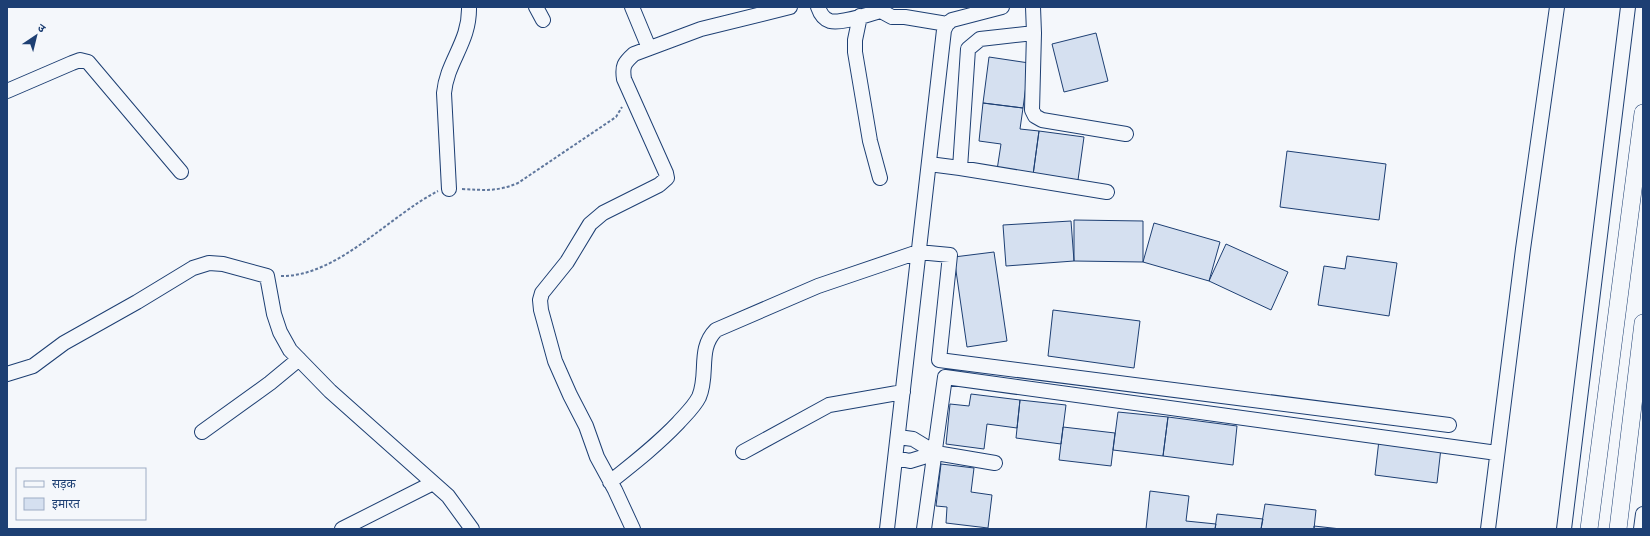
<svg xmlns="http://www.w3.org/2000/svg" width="1650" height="536" font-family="'Roboto Condensed','Noto Sans Devanagari',sans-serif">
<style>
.building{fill:#d5e0f0;stroke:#1d3f73}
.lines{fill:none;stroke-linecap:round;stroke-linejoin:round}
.minor-casing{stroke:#1d3f73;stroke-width:16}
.major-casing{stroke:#1d3f73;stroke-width:18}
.path{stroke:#5e769c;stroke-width:2;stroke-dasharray:3 2;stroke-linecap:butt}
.minor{stroke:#f4f7fb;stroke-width:14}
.major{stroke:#f4f7fb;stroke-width:17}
</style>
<rect width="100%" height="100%" fill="#f4f7fb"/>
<path class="building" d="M1096,33L1108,81L1064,92L1052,44Z
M989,57L1029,63L1023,108L983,103Z
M983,103L1023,108L1020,129L1039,131L1033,175L997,170L1001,144L979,141Z
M1039,131L1084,137L1078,180L1033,175Z
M1287,151L1386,164L1379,220L1280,207Z
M1074,220L1143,221V262L1074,261Z
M1071,221L1074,261L1006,266L1003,225Z
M1154,223L1220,242L1209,281L1143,262Z
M1226,244L1288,272L1271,310L1209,281Z
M994,252L1007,341L967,347L954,257Z
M1347,256L1397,263L1389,316L1318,305L1324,266L1345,269Z
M1053,310L1140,321L1134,368L1048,356Z
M971,394L1020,400L1017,428L987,424L984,449L946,444L950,404L969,406Z
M1020,400L1066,405L1061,444L1016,438Z
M1118,412L1168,417L1163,456L1113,450Z
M1168,417L1237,426L1233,465L1163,456Z
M1063,427L1115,433L1111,466L1059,460Z
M1379,440L1441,448L1437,483L1375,475Z
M941,464L974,468L971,492L992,495L988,528L946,523L947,507L936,506Z
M1150,491L1189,496L1186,521L1216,524L1215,529H1146Z
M1265,504L1316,510L1314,529H1261Z
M1217,514L1263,519L1261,529H1215Z
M1314,526L1341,529H1314Z"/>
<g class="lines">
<defs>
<path id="minor" d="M536,7L543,20
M632,7L649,48
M818,7C820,13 823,19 830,21C842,24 868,14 881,11
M879,7L881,11L892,17H905L947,24
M860,16L855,40V52L870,141L880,178
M1034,33L1032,110L1035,116L1042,120L1126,134
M7,91L72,63L80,60L88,62L181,172
M929,164L960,168L1107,192
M960,168L968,49L980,39L1034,33L1033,7
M449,189L444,93C447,61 470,42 469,7
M7,374L33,366L64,343L137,302L193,268L209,263L223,264L267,276L274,314L280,332L290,350L330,391L448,496L472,529
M202,432L270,383L299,359
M898,437L913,439L936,453L995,463
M743,452L829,405L903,392
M896,458L910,461L936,453
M610,482C634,463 657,445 678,423C685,415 694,407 699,397C709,374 697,349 716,330L818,286L918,252L950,255L939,360L1449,425
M342,529L433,483
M633,529L615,490L597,457L586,426L570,395L555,361L541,310L540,300L542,293L567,262L590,224L603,213L659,185L667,178L666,173L624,79C622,66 624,63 634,54L701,29L790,7
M887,529L944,30L947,24L952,20L1002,7
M924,529L945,377L1497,453
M1488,529L1523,249L1557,7
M1564,529L1628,7
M1641,529L1643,514"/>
<path id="major" d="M1589,529L1643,113
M1618,529L1643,323"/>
</defs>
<use href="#minor" class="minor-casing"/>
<use href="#major" class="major-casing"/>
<path class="path" d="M462,189C484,190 497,192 518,183L616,117L622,107
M281,276C337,277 389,216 438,191"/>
<use href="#minor" class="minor"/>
<use href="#major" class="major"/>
</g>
<rect width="1650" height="536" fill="none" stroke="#1d3f73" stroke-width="16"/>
<rect x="16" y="468" width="130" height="52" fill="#f4f7fb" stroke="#9eadc5"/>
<rect x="24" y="481" width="20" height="6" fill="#f4f7fb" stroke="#9eadc5"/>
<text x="52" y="488" font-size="12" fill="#1d3f73">सड़क</text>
<rect x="24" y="498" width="20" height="12" fill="#d5e0f0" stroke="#9eadc5"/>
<text x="52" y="508" font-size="12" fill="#1d3f73">इमारत</text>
<g transform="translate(36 36) rotate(35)" stroke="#f4f7fb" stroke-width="3" paint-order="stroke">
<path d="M0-3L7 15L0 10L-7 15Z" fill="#1d3f73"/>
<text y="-6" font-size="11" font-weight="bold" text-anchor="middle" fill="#1d3f73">उ</text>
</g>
</svg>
